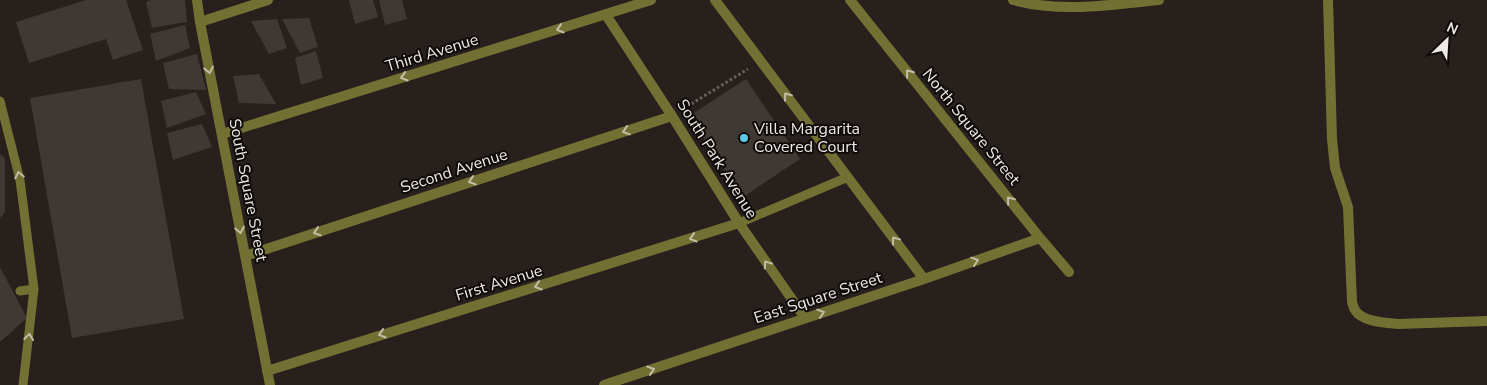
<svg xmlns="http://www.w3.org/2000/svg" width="1487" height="385" font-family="'Nunito Sans',sans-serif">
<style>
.building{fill:#3f3833}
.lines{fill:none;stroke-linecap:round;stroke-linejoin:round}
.path{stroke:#67615d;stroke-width:3;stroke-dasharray:2.5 2.5;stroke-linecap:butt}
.lane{stroke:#737033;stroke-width:9}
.street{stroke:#737033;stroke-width:10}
.oneway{stroke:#c2bea7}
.poi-dot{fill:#5cc7e7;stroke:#0e0b09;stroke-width:2}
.labels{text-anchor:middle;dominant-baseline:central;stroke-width:4;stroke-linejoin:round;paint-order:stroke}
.street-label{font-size:16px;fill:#ede8e5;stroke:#0e0b09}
.poi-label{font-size:16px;fill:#ede8e5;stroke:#0e0b09;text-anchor:start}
</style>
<rect width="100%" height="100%" fill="#27201c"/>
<path class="building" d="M86,0H126L143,50L113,60L106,39L29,63L16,22Z
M151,0H185L187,22L152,28L146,2Z
M349,0H373L378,17L355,24Z
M379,0H402L407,19L385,25Z
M309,18L318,47L300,53L282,19Z
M277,19L287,48L269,54L251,21Z
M185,25L190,48L156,61L150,34Z
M316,51L323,78L301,85L295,58Z
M197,54L206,90L169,89L163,63Z
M259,74L276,104L239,103L233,76Z
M141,79L184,319L72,338L30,98Z
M746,79L800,159L743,197L689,116Z
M196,92L206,114L167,128L161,101Z
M202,124L212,147L173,160L167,133Z
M0,154L5,158V212L0,218Z
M0,267L27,318L0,342Z"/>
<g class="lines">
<path class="path" d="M683,109L748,69"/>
<path class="lane" d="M0,101L20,180L34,289L23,385
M739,223L848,177
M20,291L34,289"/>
<path class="street" d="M197,0L200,22L270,385
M715,0L924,279
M850,0L1040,238L1069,272
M1013,0C1061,13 1110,5 1159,0
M1328,0L1332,139L1335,168L1348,207L1352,302C1353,304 1353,307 1355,310C1362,322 1386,323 1398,324L1487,321
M606,15L672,116L739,223L805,318
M200,22L268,0
M222,134L651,0
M245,256L672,116
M267,371L739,223
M604,385L924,279L1040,238"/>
</g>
<defs><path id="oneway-chevron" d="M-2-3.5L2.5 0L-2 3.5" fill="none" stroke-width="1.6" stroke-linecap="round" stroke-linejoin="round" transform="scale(1.25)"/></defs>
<g class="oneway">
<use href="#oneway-chevron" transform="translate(560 29) rotate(163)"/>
<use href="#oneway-chevron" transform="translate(209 70) rotate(79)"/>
<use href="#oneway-chevron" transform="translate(909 73) rotate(-129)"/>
<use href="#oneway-chevron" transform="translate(404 77) rotate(163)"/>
<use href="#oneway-chevron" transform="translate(787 96) rotate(-127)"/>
<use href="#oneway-chevron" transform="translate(626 131) rotate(162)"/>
<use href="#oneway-chevron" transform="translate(19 175) rotate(-103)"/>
<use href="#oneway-chevron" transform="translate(472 181) rotate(162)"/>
<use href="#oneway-chevron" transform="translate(1010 200) rotate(-129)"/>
<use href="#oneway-chevron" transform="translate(240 230) rotate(79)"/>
<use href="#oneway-chevron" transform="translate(317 232) rotate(162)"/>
<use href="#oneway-chevron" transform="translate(693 238) rotate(163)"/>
<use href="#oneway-chevron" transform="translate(895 240) rotate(-127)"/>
<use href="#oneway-chevron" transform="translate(975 261) rotate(-19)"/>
<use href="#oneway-chevron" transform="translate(767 264) rotate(-124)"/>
<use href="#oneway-chevron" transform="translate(538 286) rotate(163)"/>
<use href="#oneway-chevron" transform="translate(821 313) rotate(-18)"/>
<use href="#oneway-chevron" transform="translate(382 334) rotate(163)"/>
<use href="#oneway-chevron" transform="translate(29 337) rotate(-84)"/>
<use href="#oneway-chevron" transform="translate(651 370) rotate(-18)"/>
</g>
<circle class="poi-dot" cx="744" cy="138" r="5"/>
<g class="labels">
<g class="street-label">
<text transform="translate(432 53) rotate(-17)">Third Avenue</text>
<text transform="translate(971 127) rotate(51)">North Square Street</text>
<text transform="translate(717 159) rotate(58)">South Park Avenue</text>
<text transform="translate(454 171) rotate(-18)">Second Avenue</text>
<text transform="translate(248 190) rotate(79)">South Square Street</text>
<text transform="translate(499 283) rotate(-17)">First Avenue</text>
<text transform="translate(818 298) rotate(-18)">East Square Street</text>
</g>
<g class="poi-label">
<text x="754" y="129">Villa Margarita<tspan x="754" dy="18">Covered Court</tspan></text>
</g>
</g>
<g transform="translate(1447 40) rotate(25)" stroke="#0e0b09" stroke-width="4" paint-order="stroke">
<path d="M0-4L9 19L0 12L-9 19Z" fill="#ede8e5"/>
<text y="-8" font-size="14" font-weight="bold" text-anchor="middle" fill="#ede8e5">N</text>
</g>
</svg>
